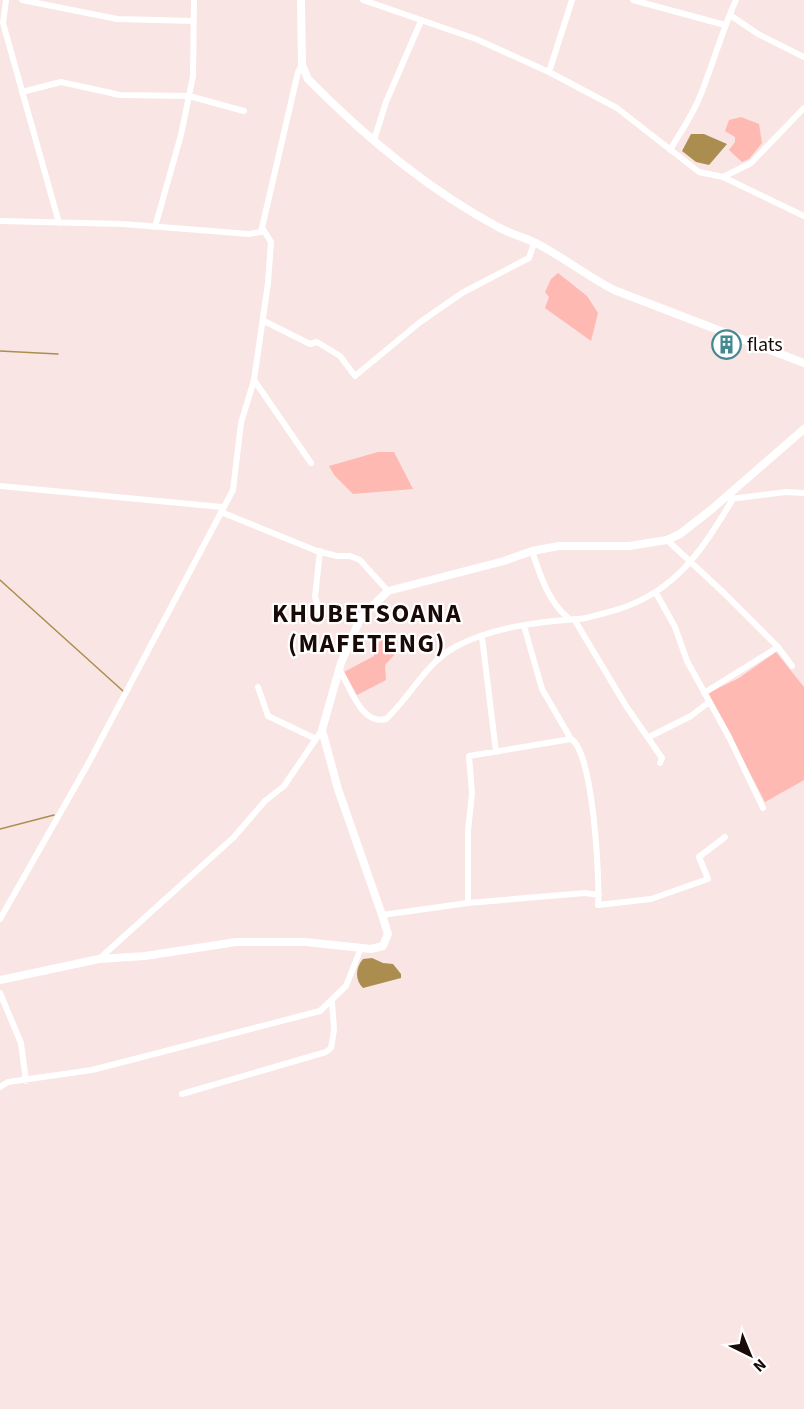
<svg xmlns="http://www.w3.org/2000/svg" width="804" height="1409" font-family="'Source Sans 3',sans-serif">
<style>
.green{fill:#feb9b2}
.water{fill:#ab8e4f}
.lines{fill:none;stroke-linecap:round;stroke-linejoin:round}
.stream{stroke:#ab8e4f;stroke-width:1.5}
.minor{stroke:#fff;stroke-width:6}
.tertiary{stroke:#fff;stroke-width:8}
.labels{text-anchor:middle;dominant-baseline:central;stroke-width:4.5;stroke-linejoin:round;paint-order:stroke}
.poi-label{font-size:20px;fill:#190a08;stroke:#fff;text-anchor:start}
.district-label{font-size:26px;font-weight:bold;letter-spacing:1.5px;fill:#190a08;stroke:#fff}
</style>
<rect width="100%" height="100%" fill="#f9e5e3"/>
<path class="green" d="M741,117L759,124L762,143L749,159L742,162L729,150L735,142V137L725,131L729,120Z
M558,273L587,296L598,313L591,341L545,308L549,297L545,292L551,279Z
M378,452H394L413,489L353,494L334,475L329,466Z
M386,636L396,653L385,665L386,680L357,695L344,672L374,656V647Z
M776,652L804,687V780L765,802L708,693L739,678Z"/>
<path class="water" d="M691,134H704L727,144L709,165L696,162L682,151Z
M372,958L383,963L393,964L401,974V978L363,988C355,980 355,968 363,959Z"/>
<g class="lines">
<path class="stream" d="M0,351L58,354
M0,580L123,691
M0,829L54,815"/>
<path class="minor" d="M6,0L3,23L59,223
M22,0L117,19L194,21
M363,0L476,39L549,72L617,108L699,172L723,177L804,216
M633,0L725,25
M730,15L758,34L804,57
M549,72L572,0
M22,92L61,82L120,95L189,96L244,111
M374,140L386,102L421,21
M670,150C680,133 690,119 698,101C712,68 721,33 736,0
M723,177L751,163L804,108
M0,221L123,224L249,234L261,232L298,72L302,65
M155,227L181,135L193,76L194,0
M264,321L310,344L317,342L340,356L355,376L419,323L462,293L529,258L534,243
M254,380L311,463
M0,486L222,507
M730,499L786,492L804,493
M221,512L317,551L337,556H350L360,560L388,591
M667,540L725,594L778,647L792,666
M320,551L315,597L322,618
M532,551C540,575 548,601 568,618
M656,593L675,627L687,661L729,737L763,808
M574,619L626,706L662,758L660,763
M524,626L542,689L571,739C593,751 600,878 598,905L651,899L708,879L699,857L725,837
M482,637L496,752
M339,669C350,686 361,726 386,719C410,697 426,663 455,647C492,627 538,622 578,619C587,619 596,615 605,613C672,597 699,555 733,499
M258,687L268,716L316,739
M704,693L778,647
M649,737L691,716L709,702
M468,903V831L472,793L469,756L571,739
M382,915L468,903L585,893L599,895
M0,919L88,764L233,490L241,423L254,380L268,283L271,242L263,229
M99,959L234,837L265,801L284,786L322,730
M0,993L21,1043L26,1081
M0,1087L8,1082L92,1070L320,1011L346,986L361,948
M182,1094L326,1052L331,1048L334,1030L332,1002"/>
<path class="tertiary" d="M301,0L302,65L308,79C364,136 427,189 498,227C510,234 524,237 536,243C563,257 587,276 614,290L804,363
M0,980L99,959L145,956L236,942H306L371,949L383,946L388,934L382,915L338,789L322,730L341,663L361,617L388,591L504,561L532,551L559,546H629L667,540L680,534L712,509L804,429"/>
</g>
<defs>
<symbol id="building-ring" viewBox="-11 -11 22 22"><circle r="9.5" fill="#fff" stroke="#428991" stroke-width="1.5"/><path d="M-4-6H4V6H1V3H-1V6H-4ZM-2.5-4.3h1.7v1.8h-1.7ZM.8-4.3h1.7v1.8H.8ZM-2.5-1h1.7V.8h-1.7ZM.8-1h1.7V.8H.8Z" fill="#428991"/></symbol>
</defs>
<g fill-rule="evenodd">
<use href="#building-ring" x="710" y="328" width="33" height="33"/>
</g>
<g class="labels">
<g class="poi-label">
<text x="747" y="345">flats</text>
</g>
<g class="district-label">
<text x="367" y="613">KHUBETSOANA<tspan x="367" dy="30">(MAFETENG)</tspan></text>
</g>
</g>
<g transform="translate(750 1355) rotate(137)" stroke="#ffffff" stroke-width="4.5" paint-order="stroke">
<path d="M0-4.5L10 22L0 15L-10 22Z" fill="#190a08"/>
<text y="-9" font-size="16" font-weight="bold" text-anchor="middle" fill="#190a08">N</text>
</g>
</svg>
